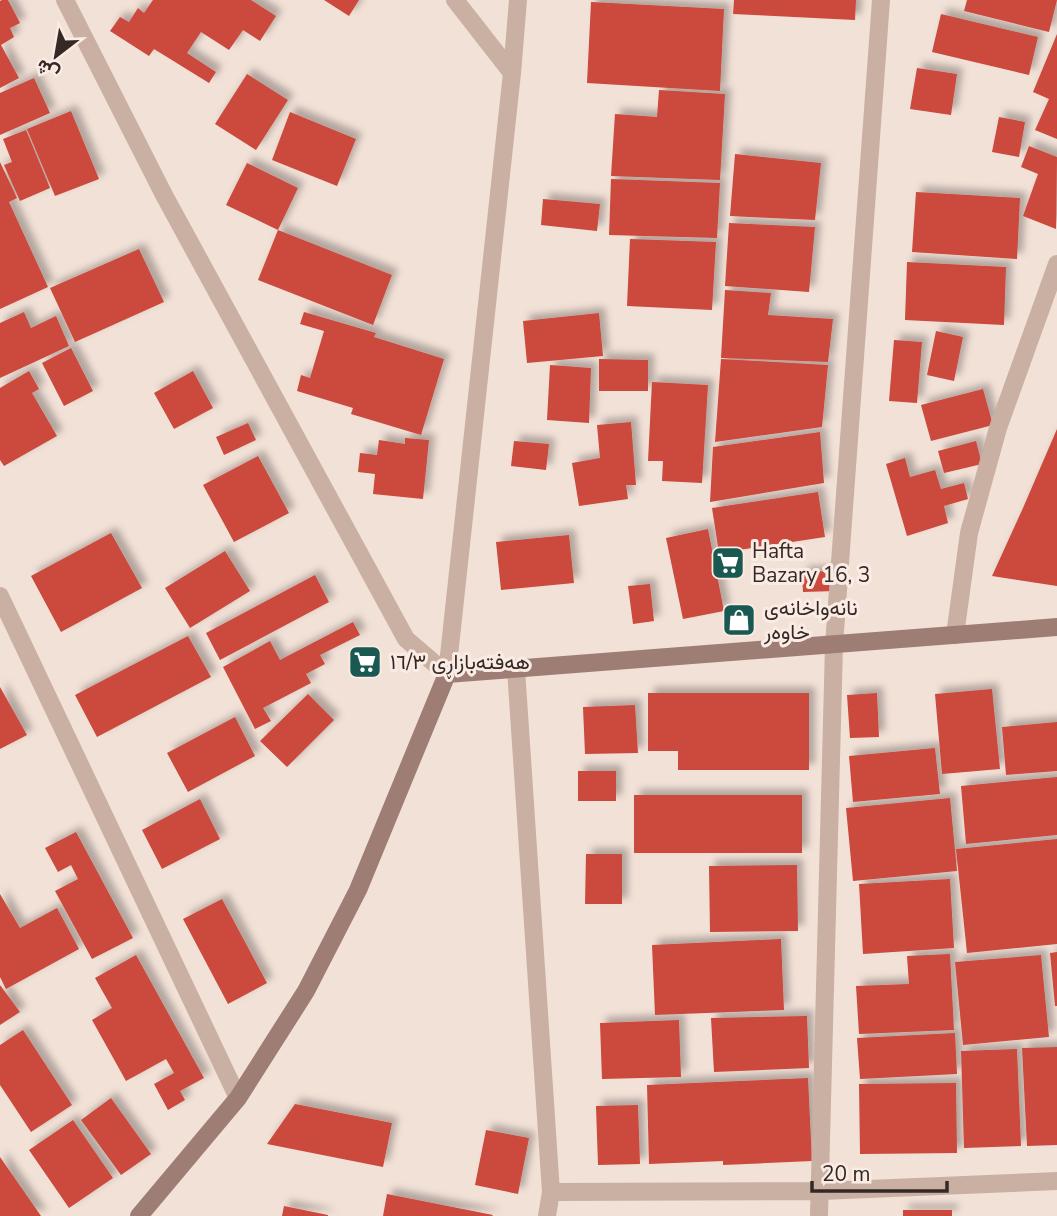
<svg xmlns="http://www.w3.org/2000/svg" width="1057" height="1216" font-family="'Nunito Sans',Vazirmatn,sans-serif">
<style>
.building{fill:#cb483c;filter:url(#shadow)}
.lines{fill:none;stroke-linecap:round;stroke-linejoin:round}
.street{stroke:#caafa3;stroke-width:18}
.secondary{stroke:#9e7d75;stroke-width:18}
.labels{text-anchor:middle;dominant-baseline:central;stroke-width:6;stroke-linejoin:round;paint-order:stroke}
.poi-label{font-size:21px;fill:#352825;stroke:#faece4;text-anchor:start}
</style>
<defs>
<filter id="shadow"><feDropShadow dx="6" dy="-6" stdDeviation="3.5" flood-color="#0004"/></filter>
</defs>
<rect width="100%" height="100%" fill="#f2e1d7"/>
<path class="building" d="M2,0H8L20,23L10,28L14,37L1,45L19,78L0,88V1Z
M153,0H251L276,16L260,41L243,30L229,50L201,32L187,53L216,72L209,83L154,49L149,56L110,31L120,17L129,22L138,8L144,13Z
M324,0H359L349,16Z
M734,0H856L855,20L733,14Z
M967,0H1057L1049,32L964,11Z
M591,2L724,9L720,91L587,83Z
M941,14L1038,37L1029,75L932,52Z
M1057,34V139L1035,130L1049,99L1033,92Z
M917,68L957,74L951,115L910,109Z
M247,74L288,100L256,150L215,124Z
M34,78L50,113L0,135V93Z
M659,90L725,94L720,180L611,176L615,114L657,117Z
M71,111L99,179L55,196L27,129Z
M290,112L356,139L337,186L272,160Z
M999,117L1025,122L1019,157L992,152Z
M26,130L50,188L20,201L4,165L12,162L3,139Z
M1029,146L1057,157L1056,229L1023,216L1038,174L1021,167Z
M735,154L821,163L815,220L730,216Z
M0,162L17,198L9,202L48,287L0,309Z
M247,163L298,188L278,230L226,205Z
M611,179L720,183L717,238L609,235Z
M916,192L1020,198L1017,259L912,252Z
M543,199L600,204L597,231L541,225Z
M729,223L815,227L809,292L725,286Z
M278,230L392,275L373,325L258,280Z
M630,239L716,242L712,310L627,306Z
M139,249L164,302L75,342L50,288Z
M907,262L1006,267L1004,325L905,320Z
M725,290L771,293L768,315L833,319L828,362L721,358Z
M24,312L31,328L56,316L69,346L0,378V323Z
M304,312L376,333L374,337L444,359L421,435L351,414L353,408L297,391L301,375L310,378L324,331L300,324Z
M599,313L603,356L527,363L523,321Z
M936,331L963,337L954,381L927,375Z
M894,340L922,342L917,403L889,401Z
M71,348L93,391L64,406L42,363Z
M599,359L648,360V391H599Z
M721,359L828,365L822,427L715,442Z
M550,365L591,368L589,423L547,420Z
M29,371L39,389L32,393L57,436L4,466L0,460V388Z
M193,371L213,408L174,429L154,393Z
M652,382L708,385L702,483L662,481L663,461H648Z
M983,389L993,425L931,441L921,405Z
M631,422L636,485H626L628,499L579,506L572,463L600,458L597,425Z
M248,423L256,440L224,455L216,437Z
M1057,429V586L992,576L1023,508Z
M820,432L824,483L710,502L713,447Z
M405,438L429,440L423,499L373,494L375,474L358,472L360,453L377,455L379,440L405,444Z
M514,441L549,444L546,470L511,466Z
M976,441L982,464L944,473L938,451Z
M258,456L289,513L234,542L203,485Z
M905,458L910,477L935,470L941,489L964,483L968,499L944,506L948,523L907,536L886,464Z
M818,492L825,537L719,553L712,508Z
M708,529L724,611L683,619L666,538Z
M111,533L142,588L61,632L31,576Z
M569,535L574,583L501,590L496,542Z
M225,551L250,591L190,628L165,588Z
M835,571V591L803,592L802,572Z
M315,575L329,602L220,660L206,633Z
M650,584L654,621L633,624L628,586Z
M353,622L360,635L320,655L325,664L306,674L311,683L263,708L271,721L255,729L223,667L270,641L280,660Z
M188,636L211,677L97,737L75,695Z
M0,687L27,735L0,749Z
M992,689L1000,769L942,774L935,694Z
M648,693H809V770H678V751H648Z
M877,693L879,737L850,738L847,695Z
M308,694L334,720L287,767L260,741Z
M635,705L638,753L585,754L583,707Z
M235,717L255,756L188,792L167,753Z
M1057,722V771L1006,775L1002,727Z
M935,748L940,794L853,802L849,756Z
M578,771H616V801H578Z
M1057,777V835L966,844L961,786Z
M634,795H802V853H634Z
M950,798L957,871L853,881L846,808Z
M200,799L220,839L162,869L142,830Z
M76,832L133,938L92,959L55,891L78,879L71,865L58,872L45,848Z
M1057,839V944L967,953L956,849Z
M586,854H622V904H585Z
M797,865L798,931L710,932L709,866Z
M950,879L954,948L863,954L859,884Z
M0,894L20,928L57,908L79,949L6,989L0,977Z
M222,899L267,983L228,1004L183,919Z
M781,939L784,1010L655,1015L652,945Z
M1057,952V1006H1055L1050,953Z
M950,954L954,1030L859,1034L856,986L909,984L907,956Z
M136,955L204,1078L180,1091L185,1100L168,1110L154,1084L174,1073L166,1059L126,1081L92,1020L112,1008L95,978Z
M1041,955L1049,1037L963,1045L955,962Z
M0,985L20,1012L0,1025Z
M807,1016L809,1068L714,1072L711,1018Z
M679,1020L681,1077L602,1079L600,1023Z
M23,1030L72,1105L31,1132L0,1085V1045Z
M955,1033L957,1074L860,1079L857,1038Z
M1057,1047V1145L1027,1146L1022,1048Z
M1017,1049L1021,1146L964,1148L961,1051Z
M808,1078L812,1161L723,1165V1161L649,1164L647,1085Z
M956,1083L957,1153L860,1154L859,1084Z
M111,1098L151,1154L121,1175L81,1120Z
M295,1104L392,1123L383,1167L267,1144Z
M638,1105L640,1164L598,1165L596,1106Z
M73,1120L113,1178L69,1208L29,1150Z
M486,1130L529,1138L518,1194L475,1185Z
M0,1157L41,1216H0Z
M387,1194L493,1215L492,1216H383Z
M284,1206L328,1215V1216H282Z
M903,1210H952V1216H903Z"/>
<g class="lines">
<path class="street" d="M65,0L164,195L406,639L447,674
M455,0L512,73
M0,596L238,1098
M955,635L969,533L998,428L1057,264
M516,669L551,1192L547,1216
M447,674L512,73L518,0
M551,1192L821,1191L1057,1181
M819,1216L834,645L881,0"/>
<path class="secondary" d="M139,1216L238,1098L306,991L358,890L447,674L1057,627"/>
</g>
<defs>
<symbol id="supermarket-square" viewBox="-11 -11 22 22"><rect x="-9" y="-9" width="18" height="18" rx="4" fill="#1a5852" stroke="#faece4"/><path d="M-6-5.5h2.5l.6 2H6L4.5 2H-2.5L-4.4-4H-6ZM-1.5 3.2a1.3 1.3 0 1 0 .1 0ZM3 3.2a1.3 1.3 0 1 0 .1 0Z" fill="#fff"/></symbol>
<symbol id="shop-square" viewBox="-11 -11 22 22"><rect x="-9" y="-9" width="18" height="18" rx="4" fill="#1a5852" stroke="#faece4"/><path d="M-5-2.5h2.3a2.7 3.5 0 0 1 5.4 0H5L5.5 6h-11ZM-1.5-2.5h3a1.5 2.3 0 0 0-3 0Z" fill="#fff"/></symbol>
</defs>
<g fill-rule="evenodd">
<use href="#supermarket-square" x="709" y="544" width="38" height="38"/>
<use href="#shop-square" x="720" y="601" width="38" height="38"/>
<use href="#supermarket-square" x="346" y="643" width="38" height="38"/>
</g>
<g class="labels">
<g class="poi-label">
<text x="752" y="551">Hafta<tspan x="752" dy="24">Bazary 16, 3</tspan></text>
<text x="764" y="608">نانەواخانەی<tspan x="764" dy="24">خاوەر</tspan></text>
<text x="390" y="662">هەفتەبازاڕی ١٦/٣</text>
</g>
</g>
<g transform="translate(56 56) rotate(211)" stroke="#faece4" stroke-width="5" paint-order="stroke">
<path d="M0-5L12 26L0 18L-12 26Z" fill="#352825"/>
<text y="-10" font-size="19" font-weight="bold" text-anchor="middle" fill="#352825">ش</text>
</g>
<path d="M812 1181v10h135v-10" fill="none" stroke="#352825" stroke-width="3.5"/>
<text x="822" y="1181" font-size="21" fill="#352825" stroke="#faece4" stroke-width="5" paint-order="stroke">20 m</text>
</svg>
